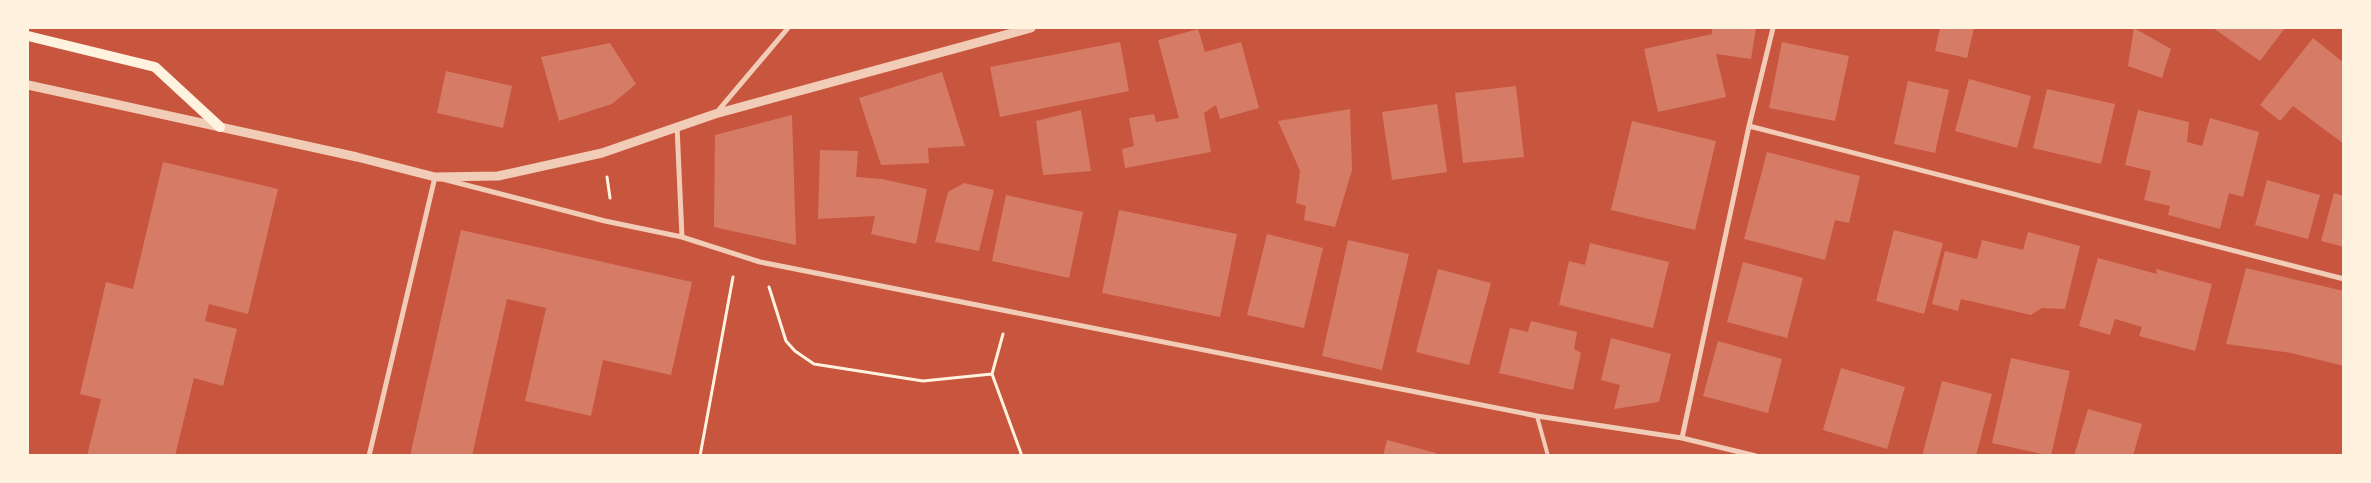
<svg xmlns="http://www.w3.org/2000/svg" width="2371" height="483" font-family="'Alegreya Sans',sans-serif">
<style>
.building{fill:#d67c66}
.lines{fill:none;stroke-linecap:round;stroke-linejoin:round}
.path{stroke:#fff3e0;stroke-width:3}
.service{stroke:#f1ccb7;stroke-width:4}
.minor{stroke:#f1ccb7;stroke-width:5}
.tertiary{stroke:#f1ccb7;stroke-width:9}
.secondary{stroke:#fff3e0;stroke-width:10}
</style>
<rect width="100%" height="100%" fill="#c8553d"/>
<path class="building" d="M1712,28H1756L1751,59L1716,54L1726,97L1658,112L1644,49L1712,34Z
M1940,28H1974L1967,58L1935,51Z
M2134,28L2171,49L2162,78L2128,66Z
M2213,28H2285L2260,61Z
M1198,29L1205,52L1241,42L1259,108L1220,119L1216,105L1204,113L1211,152L1125,168L1122,149L1134,146L1129,118L1154,114L1156,122L1179,118L1158,40Z
M2313,38L2344,63V144L2293,106L2280,121L2260,105Z
M1120,42L1129,91L1000,117L990,67Z
M1782,42L1849,56L1835,121L1769,108Z
M610,43L636,84L612,104L559,121L541,57Z
M446,71L512,86L503,128L437,113Z
M942,72L965,146L928,148L929,163L881,165L859,98Z
M1969,79L2031,96L2017,148L1955,131Z
M1908,81L1949,90L1935,153L1894,144Z
M1516,86L1524,157L1463,163L1455,93Z
M2047,89L2115,104L2101,164L2033,148Z
M1437,104L1447,172L1392,180L1382,112Z
M1350,109L1352,170L1335,227L1304,220L1306,206L1296,203L1300,171L1278,121Z
M1081,110L1091,171L1043,175L1036,121Z
M2138,110L2189,122L2187,142L2202,146L2210,118L2259,132L2243,197L2229,193L2220,229L2168,215L2170,206L2144,200L2151,171L2125,165Z
M792,115L796,245L714,227L715,135Z
M1632,121L1716,141L1695,230L1611,210Z
M820,150L858,151L856,177L882,179L927,189L916,244L871,234L875,216L818,219Z
M1767,152L1860,176L1849,223L1835,220L1825,260L1744,239Z
M163,162L278,189L248,314L209,304L205,321L237,329L223,386L194,378L175,456H87L101,399L80,394L106,282L133,289Z
M2267,180L2320,195L2308,239L2255,225Z
M964,183L994,190L979,251L935,242L948,192Z
M2334,193L2344,196V247L2321,241Z
M1006,195L1083,212L1069,278L992,261Z
M1119,210L1237,234L1220,317L1102,293Z
M461,230L692,282L671,375L603,360L591,416L525,401L546,308L507,299L472,456H410Z
M1894,230L1943,243L1924,314L1876,301Z
M2028,232L2080,246L2065,309L2042,308L2031,315L1961,299L1958,311L1932,304L1945,251L1977,259L1982,240L2023,250Z
M1267,234L1323,248L1304,328L1247,315Z
M1348,240L1409,254L1382,370L1322,356Z
M1590,243L1669,262L1653,328L1559,305L1569,261L1585,265Z
M2098,258L2157,274L2156,269L2212,284L2195,351L2139,336L2142,327L2115,319L2110,335L2079,326Z
M1743,262L1803,278L1787,338L1727,322Z
M2246,268L2344,291V366L2291,353L2226,344Z
M1438,269L1491,283L1469,365L1416,352Z
M1531,321L1577,332L1574,349L1581,353L1573,390L1499,373L1510,328L1528,332Z
M1611,338L1671,354L1659,402L1614,409L1620,385L1601,380Z
M1718,341L1782,359L1768,413L1703,396Z
M2011,358L2070,371L2051,456L1992,443Z
M1841,368L1905,387L1887,449L1823,430Z
M1942,381L1992,394L1976,456H1922Z
M2088,409L2142,424L2133,456H2074Z
M1387,440L1436,453L1435,456H1383Z"/>
<g class="lines">
<path class="path" d="M607,177L610,198
M769,287L786,341L795,351L814,364L923,381L992,374L1003,334
M992,374L1022,456
M700,456L733,277"/>
<path class="service" d="M1537,416L1548,456"/>
<path class="minor" d="M717,112L788,28
M677,126L682,237
M1749,126L2344,279
M1682,438L1749,126L1773,28
M369,456L435,177L605,221L682,237L760,262L1537,416L1682,438L1756,456"/>
<path class="tertiary" d="M28,85L357,157L435,177L498,176L602,153L715,114L1031,28"/>
<path class="secondary" d="M28,36L155,67L220,127"/>
</g>
<rect width="2371" height="483" fill="none" stroke="#fff3e0" stroke-width="58"/>
</svg>
